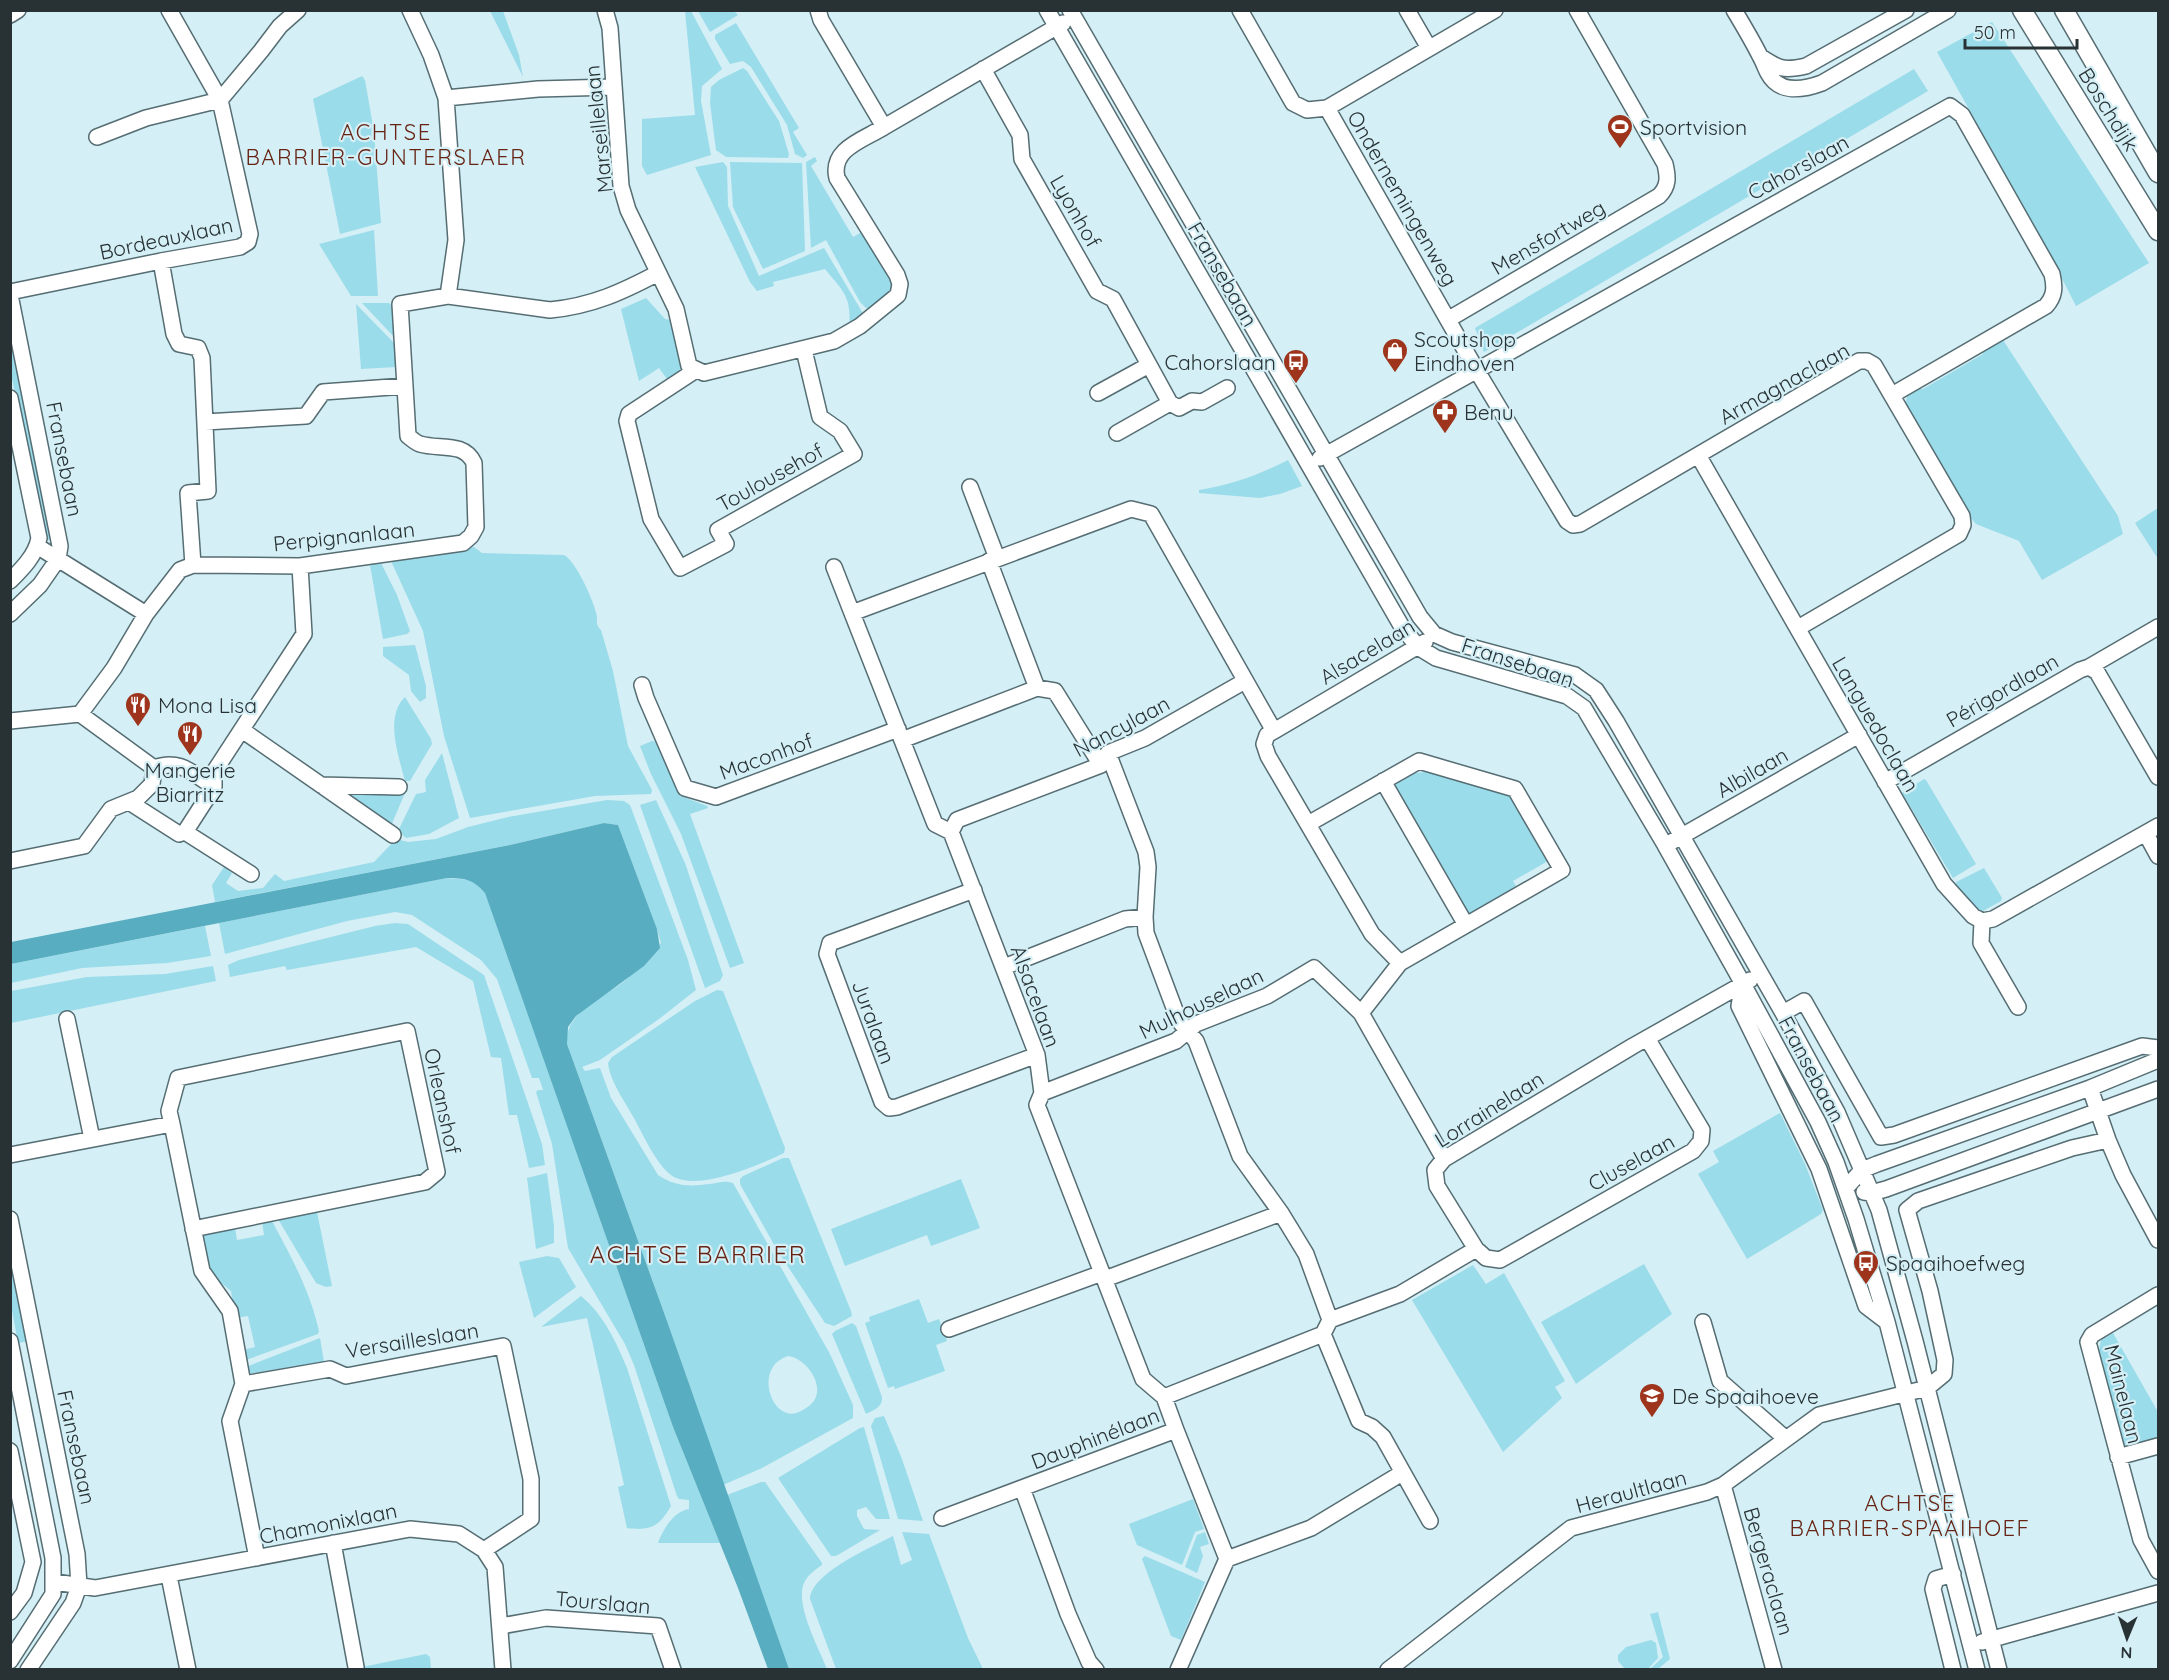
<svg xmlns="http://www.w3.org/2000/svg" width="2169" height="1680" font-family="Quicksand,sans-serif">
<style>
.green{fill:#9bdcea;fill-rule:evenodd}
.water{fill:#58adc0}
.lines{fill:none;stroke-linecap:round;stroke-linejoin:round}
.minor-casing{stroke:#556d73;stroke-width:18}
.major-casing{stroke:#556d73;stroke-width:21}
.minor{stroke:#fff;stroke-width:15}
.major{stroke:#fff;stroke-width:18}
.labels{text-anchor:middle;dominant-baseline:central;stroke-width:4.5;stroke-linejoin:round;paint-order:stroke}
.street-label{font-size:21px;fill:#283235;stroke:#d4eff5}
.poi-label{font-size:21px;fill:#283235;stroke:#d4eff5;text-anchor:start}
.neighbourhood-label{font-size:22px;letter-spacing:1.5px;fill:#672415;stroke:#d4eff5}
.quarter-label{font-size:24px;letter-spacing:1.5px;fill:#672415;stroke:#d4eff5}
</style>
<rect width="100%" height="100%" fill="#d4eff5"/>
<path class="green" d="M490,11H503L519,55L523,77Z
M685,11H691L722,69L702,86L701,101L711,155L647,175L642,166V119L695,115Z
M698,11H734L738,15L710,32Z
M1992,22L2149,263L2076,306L2046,247L1937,52Z
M736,23L799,128L793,132L807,155L803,158L795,154L787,125L751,67L743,61L730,64L715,39V35Z
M743,68L747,71L779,121L789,154L788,158L726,157L716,150L710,103L711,87L719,80Z
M1914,69L1928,91L1484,352L1475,328Z
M362,76L365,80L374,132L381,223L340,234L313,99Z
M815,157L817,161L811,166L853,237L862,232L892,284L891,290L871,308H866L860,302L826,240L811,248L806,162Z
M723,162L727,167L728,206L759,276L824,248L864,315L849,327C852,297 843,291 825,269L773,282L774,286L757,291L750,282L695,167Z
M730,162L802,163L805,251L763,269L733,207Z
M374,230L378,296H351L319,244Z
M646,298L665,319L671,320L685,369L667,379L659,368L639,381L621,309Z
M362,303H389L393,307L395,338Z
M356,304L395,344L396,367L361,369Z
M10,324L53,537L49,540L45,539L11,374Z
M2001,337L2118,516L2123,534L2042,580L2019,541L1976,524L1969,516L1906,405C1906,397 1908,392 1915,388L1923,389L1983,354L1981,349Z
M1288,460L1302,486L1280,494L1260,498L1199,493V490C1231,485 1259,475 1288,460Z
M2158,508V559L2135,523Z
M474,547L482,553L564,555C576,561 595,603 597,617C597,623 596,625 601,630L613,671L628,746L652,790L651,794L595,796L470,818L444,736L423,631L391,561Z
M381,563L397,595L410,631L407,634L383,639L370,565Z
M415,645L426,686V698L420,702L411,691L409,675L383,656V647Z
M405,697L431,739L432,744L410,781H405C399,757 384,717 405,697Z
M652,741L659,742L681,796L707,806L708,808L690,814L744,963L730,968L681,834L651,774L640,746Z
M442,753L459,818L429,834L406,838L398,831L416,794L426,792L425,780Z
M1433,771L1508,791L1548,861L1513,881L1517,888L1469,915L1392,783L1408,774Z
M1924,779L1926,780L1976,864L1953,878L1902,793Z
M405,793L390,828L342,794Z
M607,800L624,801L630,805L688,960L696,990L659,1019L600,1060L582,1067L585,1071L600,1068L611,1098L658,1175C674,1186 690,1187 709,1184C718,1183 724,1180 733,1183L830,1354L853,1405V1418L762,1468L723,1485L667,1321L567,1044C564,1010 607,997 628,978C639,967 650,955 661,943L657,929L618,825L604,823L510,845L215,902L212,885L224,867L232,873L226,883L238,891L263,888L275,874L284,881L374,862L396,839L408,842L436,839L468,827L508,817ZM788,1356C805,1358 825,1383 814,1401C810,1406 805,1409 799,1412C772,1424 752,1367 788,1356Z
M656,800L685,863L723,975L720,981L705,988L640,805Z
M1984,868L2002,898L2001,901L1983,911H1979L1956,886V882Z
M447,878L472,880L485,892L673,1427L720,1543H658C663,1529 674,1511 689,1509V1500L679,1499L677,1496L634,1365L625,1344L568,1248L552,1144L536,1092L538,1090H543L539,1078H532L497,979L481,960L412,915L395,912L347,921L225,954L219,923Z
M395,923L408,924L484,975L542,1144L545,1165L529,1168L517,1115H509L501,1058L491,1057L473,981L416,947L287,970L285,966L230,977L228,965L239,960L375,926Z
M205,926L211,956L167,963L82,968L11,983V964Z
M213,966L216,981L11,1023V991L87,977L165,974Z
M717,990L723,991L785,1148L784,1153C759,1165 701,1191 674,1177C658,1168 644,1136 635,1120C626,1103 610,1082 608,1063L612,1057L695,1001Z
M1780,1113L1805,1164L1823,1210L1821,1214L1747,1259L1698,1174L1719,1162L1713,1151Z
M783,1158H789L851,1311L852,1316L834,1326L825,1323L777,1250L740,1184V1179L743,1176Z
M547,1173L554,1226V1243L536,1249L527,1178Z
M961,1179L980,1228L931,1246L927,1235L845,1266L831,1229Z
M317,1212L332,1286L326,1287L316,1283L278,1219Z
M272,1221C292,1259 309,1288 319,1331L318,1334L246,1360L243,1350L255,1347L248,1316L236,1318L231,1291L208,1272L199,1234L235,1228L237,1240L264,1235L262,1222Z
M10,1250L29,1341L18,1343L11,1305Z
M547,1256L559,1258L576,1287L534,1318L519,1262Z
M1644,1264L1672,1314L1576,1384L1541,1322Z
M1473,1265L1486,1284L1504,1273L1565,1381L1555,1387L1562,1398L1503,1452L1412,1300Z
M581,1296C604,1315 616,1342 627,1368L671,1506C659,1527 650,1531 627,1528L618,1487L624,1485L587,1318L541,1327Z
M919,1299L928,1323L939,1319L947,1341L936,1345L945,1371L895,1389L894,1386L888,1388L865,1323L870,1321L869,1317Z
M852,1323L856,1326L882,1397C883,1407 874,1410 866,1414L832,1334L835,1331Z
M2113,1333L2158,1412V1440L2133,1447L2123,1444L2099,1350L2101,1340Z
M320,1338L324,1362L247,1374L246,1367Z
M884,1416L902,1459L923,1521L898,1519L871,1426L875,1418Z
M864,1427L890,1519H876L866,1507L857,1510V1516L864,1529L880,1530L836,1556H831L778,1478L860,1428Z
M761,1482H765L822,1563V1565C816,1569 809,1574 805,1581C793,1602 819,1648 827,1669H789L727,1495Z
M1193,1499L1204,1529L1195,1532L1182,1565L1137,1545L1129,1524Z
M902,1532L929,1534L968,1638L983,1669H836L810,1599C811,1573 872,1547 893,1536L901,1565L912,1560Z
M1205,1532L1209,1544L1200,1547L1203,1556L1197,1573L1185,1567L1197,1535Z
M1145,1556L1205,1582L1181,1640L1171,1636L1142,1559Z
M1658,1612L1670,1659L1658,1669H1650L1663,1657L1650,1614Z
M1651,1640L1656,1643L1658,1658L1648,1669H1625L1618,1661V1655L1626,1647Z
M426,1654L430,1657L431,1669L362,1670V1667Z"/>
<path class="water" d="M604,823L618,825L657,929L660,948L644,966L576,1016L568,1027L567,1044L667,1321L789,1669H768L738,1588L673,1427L485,893C473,879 464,878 447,878L11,964V942L510,845Z"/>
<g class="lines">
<defs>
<path id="minor" d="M605,10L610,28L621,186L628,210L676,309L689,366L704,373L834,341L860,326L898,295L900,284L897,275L837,178C830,149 863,140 884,127L821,20L818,10
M1047,10L1402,627L1418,647L1436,658L1567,696L1584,708L1665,845L1743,984L1818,1122L1836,1162L1856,1219L1887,1322L1977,1670
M1070,10L1420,617L1434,634L1452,642L1575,675L1596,690L1616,721L1783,1013L1837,1112L1879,1210L1915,1341L1999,1670
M1240,10L1293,103L1307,110L1327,108L1495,10
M1407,10L1429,48
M1734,10C1743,25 1752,40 1760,56C1763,61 1765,67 1768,73C1779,94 1803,90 1822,83L1948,10
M10,15L18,10
M1761,57C1779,69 1784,71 1806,66L1906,10
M983,69L1020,135L1022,159L1097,291L1113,299L1170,403
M446,98L538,89L613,87
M1327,108L1477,371L1567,521L1573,525L1580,524L1859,361H1867L1874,365L1962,516L1963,525L1959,534L1798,628
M884,127L1063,23
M97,137L146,118L220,100L169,10
M161,261L174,334L179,344L198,348L202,358L208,491L188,493L193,565
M10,292L161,261L240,247L248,242L250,234L220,100L261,51L280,26L298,10
M10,295L60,546L58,559L40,585L10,614
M448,296L550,310C592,306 622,292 658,273
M1449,319L1659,196C1669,186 1668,177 1665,164L1577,10
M696,370L629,414L627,421L651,519L680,568L726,544L718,530L854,454L840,431L820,417L804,350
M1098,393L1149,365
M10,398L39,538C36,555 22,569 10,581
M205,422L306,416L323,392L405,386
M1117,433L1170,403L1179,408L1192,401L1202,402L1227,388
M1698,455L1944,884L1973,916L1982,921L1981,943L2018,1007
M1320,458L1950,106L1962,115L2052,274C2055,287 2055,296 2046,306L1892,395
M970,487L997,558
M37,546L146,614
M989,561L1037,688
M834,567L852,613
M2089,667L2097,672L2158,777
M642,685L646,698L685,788L716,797L898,729
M80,714L114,668L146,614L180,570L193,565L300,566L463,543L471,536L476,527L474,463C464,441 439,450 420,444C416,443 412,439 408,436L400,304L448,296L456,240L446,98L431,55L410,10
M10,721L80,714L154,768
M242,730L393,835
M1274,731L1267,735L1264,744L1268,756L1372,934L1400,963
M902,740L1037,688L1055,691L1101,765
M1108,753L1146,852L1148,867L1145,917L1146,933L1179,1021L1196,1041L1240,1156L1281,1213L1306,1254L1330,1320
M1383,781L1466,925
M1885,782L2080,670L2089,667L2158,627
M321,785L399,787
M129,802L179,834L185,832L251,874
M1308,824L1419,761L1515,789L1562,870L1400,963L1361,1013
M185,832L214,787V772L304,634L300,566
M951,832L957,820L1101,765L1108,753L1145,738L1245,681
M2146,834L2158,856
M1673,841L1859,735
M10,861L84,846L111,809L138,798L152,784L154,768C180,758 193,774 214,787
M974,890L830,943L827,954L882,1102L889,1108L897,1107L1037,1055
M1982,921L1993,919L2158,826
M1004,967L1125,919L1145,917
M1743,984L1739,1006L1819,1169L1866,1306L1887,1322
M1783,1013L1804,1001L1881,1137L1894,1135L2142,1046L2158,1048
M67,1019L92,1139
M2090,1088L2108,1140L2123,1175L2158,1240
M1042,1093L1176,1041L1196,1024L1267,996L1314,968L1361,1013L1444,1159
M10,1155L172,1124
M1846,1188L1862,1170L1877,1164L2090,1088L2158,1060
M1864,1192L1871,1193L1886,1189L2158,1089
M10,1219L77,1554L79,1586L73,1603L28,1670
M193,1229L425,1182L437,1172L407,1031L178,1078L169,1111L172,1124L202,1271L230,1311L243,1384L230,1421L257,1558
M1476,1249L1486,1258L1500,1260L1693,1151L1701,1141L1702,1130L1647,1038
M1105,1279L1281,1213
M2158,1295L2092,1335L2088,1342L2141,1540L2158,1571
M1703,1322L1720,1381L1786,1439
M949,1329L1102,1273
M1323,1334L1359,1421L1372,1427L1383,1437L1430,1521
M10,1341L53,1558V1594L10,1661
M243,1384L330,1369L346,1376L503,1346L531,1479V1519L484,1550
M1164,1397L1323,1334L1330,1320L1400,1294L1476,1249L1437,1186L1435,1170L1444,1159L1633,1046L1750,980
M1176,1430L1164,1397L1143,1379L1037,1105L1042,1093L1037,1055L951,832L935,824L852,613L1131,509L1151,514L1274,731L1425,642
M10,1451L33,1562L24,1593L10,1612
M2118,1457L2158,1446
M1723,1485L1774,1670
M1022,1488L1068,1614L1089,1662L1096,1670
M942,1518L1176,1430L1227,1559L1178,1670
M333,1543L356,1667
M1227,1559L1311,1528L1402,1473
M169,1576L188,1670
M55,1582L95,1588L410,1529L459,1534L484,1550L495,1567L503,1670
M501,1626L546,1618L658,1626L673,1670
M1982,1642L2158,1593
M1388,1670L1571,1528L1707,1492L1723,1485L1819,1415L1927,1388L1944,1374L1945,1360L1930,1291L1907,1210L1918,1201L2072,1148L2108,1140
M1953,1670L1933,1589L1936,1579L1953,1574"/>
<path id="major" d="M2022,10L2158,231
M2064,10L2158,173"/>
</defs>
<use href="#minor" class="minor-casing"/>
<use href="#major" class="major-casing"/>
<use href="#minor" class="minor"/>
<use href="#major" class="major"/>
</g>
<defs>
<symbol id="stadium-pin" viewBox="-11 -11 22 30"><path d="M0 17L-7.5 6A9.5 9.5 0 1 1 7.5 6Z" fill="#9d341b" stroke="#d4eff5"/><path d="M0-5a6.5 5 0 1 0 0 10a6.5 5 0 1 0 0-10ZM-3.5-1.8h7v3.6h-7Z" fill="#fff"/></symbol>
<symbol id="shop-pin" viewBox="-11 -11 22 30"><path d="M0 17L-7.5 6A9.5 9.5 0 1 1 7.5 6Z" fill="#9d341b" stroke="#d4eff5"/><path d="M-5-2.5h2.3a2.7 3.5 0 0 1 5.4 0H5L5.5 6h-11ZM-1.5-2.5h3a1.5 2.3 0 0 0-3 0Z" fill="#fff"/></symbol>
<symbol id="bus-pin" viewBox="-11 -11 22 30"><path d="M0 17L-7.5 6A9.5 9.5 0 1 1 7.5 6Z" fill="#9d341b" stroke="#d4eff5"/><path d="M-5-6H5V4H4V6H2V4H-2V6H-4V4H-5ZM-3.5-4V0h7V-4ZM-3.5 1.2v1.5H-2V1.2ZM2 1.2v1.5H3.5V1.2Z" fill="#fff"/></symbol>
<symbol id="pharmacy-pin" viewBox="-11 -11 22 30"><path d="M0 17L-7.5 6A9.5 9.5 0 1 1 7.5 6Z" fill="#9d341b" stroke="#d4eff5"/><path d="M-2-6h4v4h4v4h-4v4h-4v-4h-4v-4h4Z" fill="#fff"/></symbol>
<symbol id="restaurant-pin" viewBox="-11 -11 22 30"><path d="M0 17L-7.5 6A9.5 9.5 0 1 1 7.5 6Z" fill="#9d341b" stroke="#d4eff5"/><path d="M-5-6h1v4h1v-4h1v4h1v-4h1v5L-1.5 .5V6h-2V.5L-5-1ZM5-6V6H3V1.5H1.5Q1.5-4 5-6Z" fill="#fff"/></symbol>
<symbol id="school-pin" viewBox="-11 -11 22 30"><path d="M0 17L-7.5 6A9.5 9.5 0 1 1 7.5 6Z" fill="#9d341b" stroke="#d4eff5"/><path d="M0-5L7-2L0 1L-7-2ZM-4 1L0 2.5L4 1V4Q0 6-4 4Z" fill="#fff"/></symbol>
</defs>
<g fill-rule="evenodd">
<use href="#stadium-pin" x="1605" y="112" width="30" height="40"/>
<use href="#shop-pin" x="1380" y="336" width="30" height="40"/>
<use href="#bus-pin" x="1281" y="347" width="30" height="40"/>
<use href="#pharmacy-pin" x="1430" y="397" width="30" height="40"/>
<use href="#restaurant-pin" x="123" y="690" width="30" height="40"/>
<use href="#restaurant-pin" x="175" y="719" width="30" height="40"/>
<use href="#bus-pin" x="1851" y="1248" width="30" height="40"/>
<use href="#school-pin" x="1637" y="1381" width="30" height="40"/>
</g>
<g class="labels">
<g class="street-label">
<text transform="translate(2109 109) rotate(58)">Boschdijk</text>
<text transform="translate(598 129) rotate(-96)">Marseillelaan</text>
<text transform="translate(1798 167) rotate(-29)">Cahorslaan</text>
<text transform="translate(1403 198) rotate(60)">Ondernemingenweg</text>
<text transform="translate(1076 211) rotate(60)">Lyonhof</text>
<text transform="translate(1548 237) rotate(-30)">Mensfortweg</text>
<text transform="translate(166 238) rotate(-12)">Bordeauxlaan</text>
<text transform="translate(1223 274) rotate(60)">Fransebaan</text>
<text transform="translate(1784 383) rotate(-29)">Armagnaclaan</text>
<text transform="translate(65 459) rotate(79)">Fransebaan</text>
<text transform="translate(770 477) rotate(-29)">Toulousehof</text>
<text transform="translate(344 536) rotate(-6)">Perpignanlaan</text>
<text transform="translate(1367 651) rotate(-31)">Alsacelaan</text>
<text transform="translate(1518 662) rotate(18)">Fransebaan</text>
<text transform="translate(2002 690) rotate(-30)">Périgordlaan</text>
<text transform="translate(1876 724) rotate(60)">Languedoclaan</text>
<text transform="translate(1121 726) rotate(-28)">Nancylaan</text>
<text transform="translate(766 756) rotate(-20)">Maconhof</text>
<text transform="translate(1752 772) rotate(-30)">Albilaan</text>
<text transform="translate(1036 996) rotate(70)">Alsacelaan</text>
<text transform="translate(1201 1003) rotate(-26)">Mulhouselaan</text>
<text transform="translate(874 1022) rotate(70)">Juralaan</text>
<text transform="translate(1812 1069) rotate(62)">Fransebaan</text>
<text transform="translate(443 1101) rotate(78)">Orleanshof</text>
<text transform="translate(1489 1109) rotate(-32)">Lorrainelaan</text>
<text transform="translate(1631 1162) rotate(-29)">Cluselaan</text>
<text transform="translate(412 1340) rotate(-9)">Versailleslaan</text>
<text transform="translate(2124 1394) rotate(76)">Mainelaan</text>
<text transform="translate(1095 1438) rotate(-21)">Dauphinélaan</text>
<text transform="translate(77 1447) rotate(78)">Fransebaan</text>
<text transform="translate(1631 1491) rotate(-15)">Heraultlaan</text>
<text transform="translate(328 1523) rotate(-11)">Chamonixlaan</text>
<text transform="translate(1769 1571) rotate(74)">Bergeraclaan</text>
<text transform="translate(603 1602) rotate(5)">Tourslaan</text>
</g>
<g class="poi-label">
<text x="1640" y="127">Sportvision</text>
<text x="1414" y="339">Scoutshop<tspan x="1414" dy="24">Eindhoven</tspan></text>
<text x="1276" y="362" text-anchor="end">Cahorslaan</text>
<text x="1464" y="412">Benu</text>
<text x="158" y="705">Mona Lisa</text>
<text x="190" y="770" text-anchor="middle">Mangerie<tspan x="190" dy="24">Biarritz</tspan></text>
<text x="1886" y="1263">Spaaihoefweg</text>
<text x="1672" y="1396">De Spaaihoeve</text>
</g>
<g class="neighbourhood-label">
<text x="386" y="132">ACHTSE<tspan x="386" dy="25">BARRIER-GUNTERSLAER</tspan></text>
<text x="1910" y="1503">ACHTSE<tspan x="1910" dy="25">BARRIER-SPAAIHOEF</tspan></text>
</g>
<g class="quarter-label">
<text x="698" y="1254">ACHTSE BARRIER</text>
</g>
</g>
<rect width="2169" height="1680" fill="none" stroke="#283235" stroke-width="24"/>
<g transform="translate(2127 1638) rotate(182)" stroke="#d4eff5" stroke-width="4.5" paint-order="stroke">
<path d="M0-4.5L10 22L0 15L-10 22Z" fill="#283235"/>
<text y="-9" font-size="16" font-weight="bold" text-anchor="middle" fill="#283235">N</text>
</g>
<path d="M1965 39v9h112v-9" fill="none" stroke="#283235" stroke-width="3"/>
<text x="1974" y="39" font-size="18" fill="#283235" stroke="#d4eff5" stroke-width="4.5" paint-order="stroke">50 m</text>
</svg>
